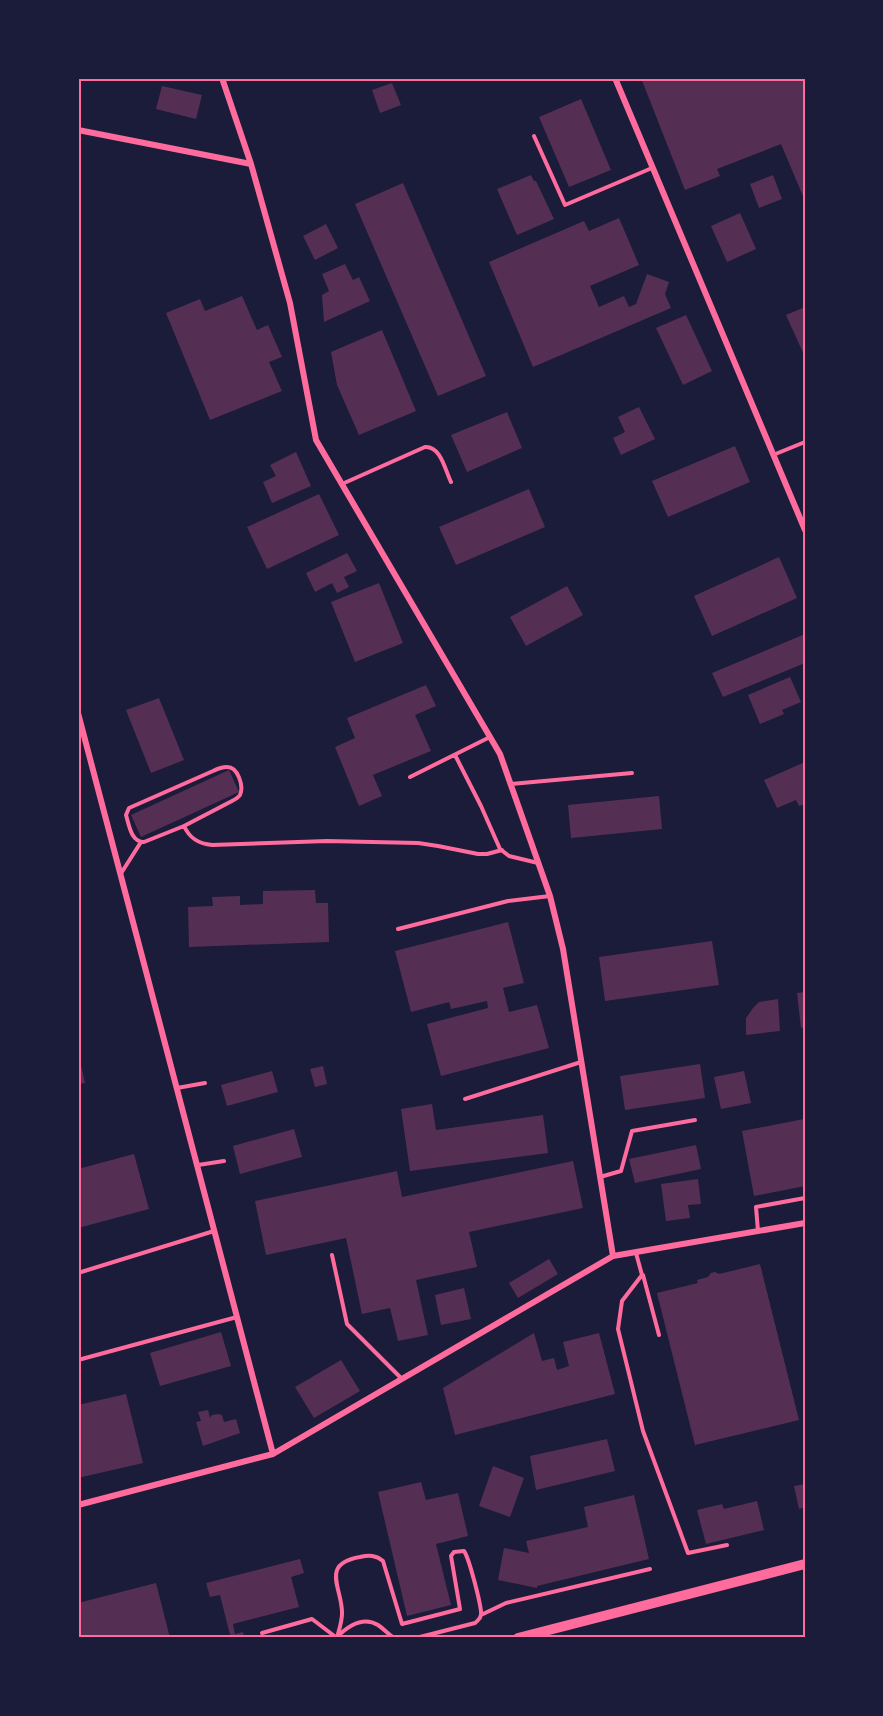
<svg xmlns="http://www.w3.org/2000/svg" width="883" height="1716" font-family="Helvetica,sans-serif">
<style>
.building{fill:#542f53}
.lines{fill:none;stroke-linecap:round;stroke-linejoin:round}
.service{stroke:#ff6b9d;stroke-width:4}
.minor{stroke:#ff6b9d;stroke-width:6}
.tertiary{stroke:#ff6b9d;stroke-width:10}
.neatline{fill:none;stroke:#ff6b9d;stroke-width:2}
</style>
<rect width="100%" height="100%" fill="#1b1b3a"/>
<path class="building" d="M641,78H805V201L781,144L717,169L720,176L685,190Z
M392,83L401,105L380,113L372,90Z
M162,86L202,95L196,119L156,109Z
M581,99L611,170L569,187L539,117Z
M531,175L534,181H536L554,219L517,235L497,189Z
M773,175L782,199L759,208L750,184Z
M403,183L486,376L438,396L355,204Z
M740,213L756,249L727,262L711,226Z
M619,218L639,265L590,286L599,307L624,296L629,307L636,304L647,274L669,282L665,294L671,308L533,367L489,262L584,221L589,231Z
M326,224L338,248L315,260L303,236Z
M345,264L353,280L359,277L370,301L324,322L322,295L329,291L322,274Z
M242,296L257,330L268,325L282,357L269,362L282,391L210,420L166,313L200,299L205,311Z
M805,307V357L786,315Z
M686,315L712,371L683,385L656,328Z
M382,330L416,411L359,435L337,385L331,352Z
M639,407L655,439L621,455L613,438L625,432L618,417Z
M507,412L522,448L467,472L451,435Z
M735,446L750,482L668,517L652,481Z
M296,452L311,486L272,503L263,482L276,476L270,465Z
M529,489L545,527L456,565L439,527Z
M319,494L339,535L267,569L247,527Z
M347,553L357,571L344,577L349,587L337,593L332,583L315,592L306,573Z
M779,557L797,598L712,636L694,596Z
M379,583L403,643L355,662L331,602Z
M567,586L583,615L526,646L510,617Z
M805,634V663L723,697L712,673Z
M790,677L801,702L782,710L784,714L760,724L748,695Z
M426,685L436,706L415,715L431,751L373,775L382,796L359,806L335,747L355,738L347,718Z
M159,698L184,760L151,773L126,710Z
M805,762V804L799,806L796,800L777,808L764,780Z
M229,770L239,792L141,837L131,815Z
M659,796L662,829L571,838L568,805Z
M315,890L316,903H328L329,942L189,947L188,907L213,906L212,897L240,896V905L263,904V891Z
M508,922L524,983L503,988L509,1012L537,1005L549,1048L441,1076L427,1024L488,1008L487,1001L451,1009L449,1002L411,1012L395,951Z
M712,941L719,985L605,1001L599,957Z
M805,992V1027L801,1028L797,993Z
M778,999L780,1031L746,1035V1018L753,1008L759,1002Z
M78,1051L85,1083L78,1084Z
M700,1064L705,1098L625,1110L620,1076Z
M323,1066L327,1084L315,1087L310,1069Z
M272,1071L278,1092L227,1106L221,1085Z
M744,1071L751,1103L721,1109L714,1077Z
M432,1104L436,1130L543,1115L548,1153L410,1171L401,1109Z
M804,1119L805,1186L754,1196L742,1131Z
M294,1129L302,1157L240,1174L233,1146Z
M696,1145L701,1169L635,1183L629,1159Z
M134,1154L149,1209L78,1228V1169Z
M573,1161L583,1208L469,1232L477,1267L416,1280L428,1335L398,1341L390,1308L362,1314L346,1238L266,1255L255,1201L397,1171L402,1197Z
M698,1179L701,1204L688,1205L690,1218L666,1221L661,1184Z
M549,1259L558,1274L518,1298L509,1283Z
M760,1264L799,1420L695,1445L657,1293L698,1283L697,1280L708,1277L711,1273L715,1272L719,1274Z
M464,1288L471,1319L441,1325L435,1295Z
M221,1332L231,1366L160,1386L150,1353Z
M534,1333L542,1361L554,1358L557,1370L569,1366L563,1342L599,1333L615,1394L455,1435L443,1388Z
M341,1360L360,1391L314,1418L295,1387Z
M126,1394L143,1463L78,1478V1405Z
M208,1410L210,1418L212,1415L218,1414L222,1415L224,1422L236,1419L240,1433L203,1446L196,1422L201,1421L198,1412Z
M607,1439L615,1471L536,1490L530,1456Z
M493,1466L524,1478L510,1517L479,1506Z
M421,1482L426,1500L458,1493L468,1536L436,1544L451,1605L407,1616L378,1492Z
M805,1484V1507L799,1509L794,1486Z
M634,1495L649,1559L537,1586V1588L498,1580L504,1548L529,1553L526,1541L588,1527L584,1507Z
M757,1501L764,1530L706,1544L697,1510L722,1504L724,1509Z
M300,1559L304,1573L291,1577L299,1607L233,1624L235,1634L243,1632L244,1638H223L230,1635L220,1595L210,1597L206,1583Z
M156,1583L170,1638H78V1603Z"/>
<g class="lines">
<path class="service" d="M534,136L565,205L652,168
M773,455L805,442
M342,484L425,447C441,446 445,470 451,482
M455,755L481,806L500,849L509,856L538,863
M410,777L490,737
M511,784L632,773
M184,826L232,801C236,799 238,798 240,795C244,786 238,767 227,767C222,767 217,769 213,771L129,808L126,815C129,825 131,842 144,842L184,826C190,839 199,844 212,845L327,841L418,843L438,846L478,854H487L502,850
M120,875L141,842
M398,929L508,901L550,896
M177,1088L205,1083
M465,1099L581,1062
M198,1165L224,1161
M600,1177L621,1171L632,1131L695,1120
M758,1231L756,1207L805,1198
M636,1253L642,1275L622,1301L618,1329L643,1431L688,1553L727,1545
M332,1255L347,1324L402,1379
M78,1273L214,1231
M643,1275L659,1335
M78,1360L237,1317
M481,1615L506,1603L650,1569
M262,1633L312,1619L337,1638C339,1630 342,1621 342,1614C343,1589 319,1564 360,1557C369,1555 376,1555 383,1561L402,1624L460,1609L451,1556L454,1552L464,1551C469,1558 482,1607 481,1615C480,1620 478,1620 475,1623L416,1638
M337,1637C348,1626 363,1616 378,1625C384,1629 388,1634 394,1638"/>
<path class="minor" d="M222,78L251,164L290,303L316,440L500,754L550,896L563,949L613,1256
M615,78L805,530
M78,130L251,164
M78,713L273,1454
M78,1505L273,1454L613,1256L805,1223"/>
<path class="tertiary" d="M518,1638L805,1564"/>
</g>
<rect width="883" height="1716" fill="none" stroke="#1b1b3a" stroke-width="159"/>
<rect x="80" y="80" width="724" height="1556" class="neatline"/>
</svg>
